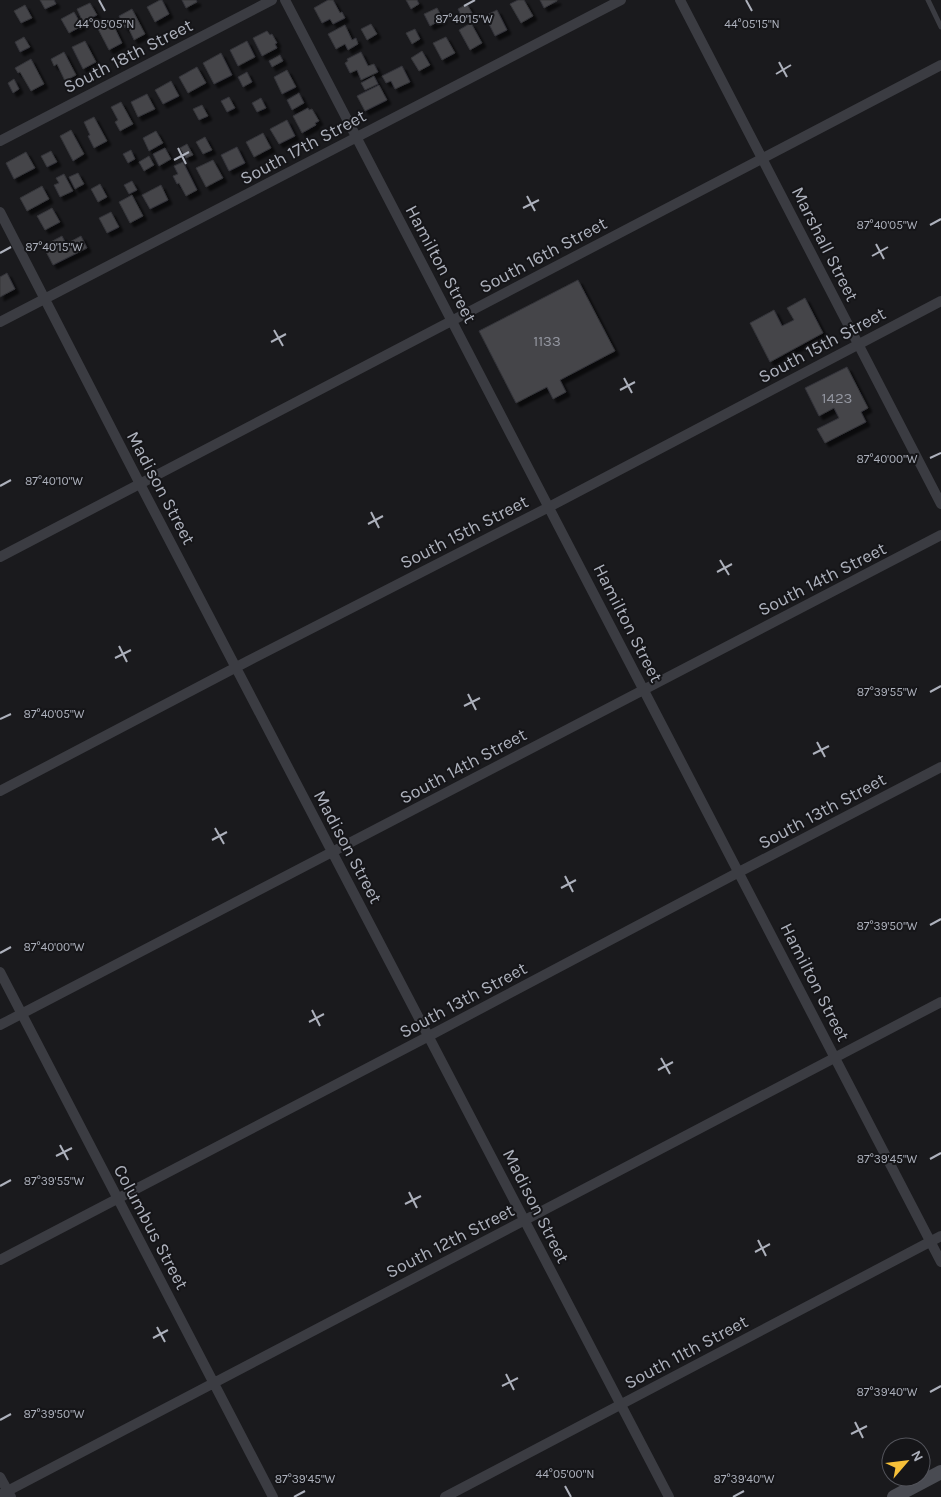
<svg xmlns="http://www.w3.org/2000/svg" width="941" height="1497" font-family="Karla,sans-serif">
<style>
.building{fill:#44454a;stroke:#343439;filter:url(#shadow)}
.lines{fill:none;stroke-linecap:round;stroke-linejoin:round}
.lane{stroke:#3b3c42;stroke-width:5}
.street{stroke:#3b3c42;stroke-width:10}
.secondary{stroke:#494b52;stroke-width:14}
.ticks{fill:none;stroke:#adb1bc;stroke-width:2}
.labels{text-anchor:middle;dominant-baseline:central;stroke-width:4;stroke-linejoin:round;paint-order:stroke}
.number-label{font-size:15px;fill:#9396a0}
.street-label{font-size:18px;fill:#adb1bc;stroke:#151518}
.ticks-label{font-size:12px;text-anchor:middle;fill:#adb1bc;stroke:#151518;stroke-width:4;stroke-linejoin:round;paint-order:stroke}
</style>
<defs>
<filter id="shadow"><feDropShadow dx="4" dy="4" stdDeviation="1" flood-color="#0009"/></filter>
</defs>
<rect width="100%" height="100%" fill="#1a1a1d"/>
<path class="building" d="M40,0H54L56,4L45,9Z
M160,0H162L169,14L155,22L147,7Z
M182,0H196L197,2L186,8Z
M328,0H333L340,13L342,12L345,18L333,24L330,19L322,23L314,8Z
M406,0H417L419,4L411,9Z
M518,0H524L533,16L521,23L510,4Z
M540,0H557V1L544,8Z
M90,3L97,15L83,22L77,9Z
M467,4L472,13L463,19L458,9Z
M25,5L32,18L21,23L14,11Z
M437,8L443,19L430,26L424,14Z
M132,9L145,34L134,40L128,27L125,28L119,16Z
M497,10L507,30L495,36L485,16Z
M74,12L82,26L69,33L61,19Z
M111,20L122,43L109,50L97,27Z
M471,23L482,43L470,50L459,30Z
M371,24L377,34L367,40L361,29Z
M345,25L352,40L356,38L358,44L348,50L345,44L336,49L328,34Z
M415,29L420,39L412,44L406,33Z
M267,31L270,35L272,34L277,43L275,44L277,48L262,56L253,38Z
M24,37L30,47L20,52L15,42Z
M446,37L455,53L442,60L433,43Z
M85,41L96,62L83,69L72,47Z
M247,41L255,57L238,66L230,50Z
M422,51L430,65L419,71L411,58Z
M64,52L76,75L65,81L57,64L54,66L51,59Z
M361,52L368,66L374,64L378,72L361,80L357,70L350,73L345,63L348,61L347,59Z
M221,53L232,75L214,84L203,63Z
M280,55L283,61L272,67L269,61Z
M31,59L44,84L31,91L20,72L18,73L15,68Z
M402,66L410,82L395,89L391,81L386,83L382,76Z
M197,67L206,83L188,93L179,77Z
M287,70L296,87L282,94L274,77Z
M247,72L252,82L243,87L238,77Z
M374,76L378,84L365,90L361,83Z
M14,79L19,89L13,93L8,83Z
M171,81L179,96L163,104L155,90Z
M379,85L387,100L365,111L357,96Z
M299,93L304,103L292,110L287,100Z
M147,94L155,109L138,117L131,102Z
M229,97L235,108L227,112L221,101Z
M261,98L266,108L257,112L252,103Z
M121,102L133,124L120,131L115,122L118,120L111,107Z
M202,105L208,116L199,120L193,109Z
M308,108L309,110L312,109L319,121L315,123L316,125L302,133L293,116Z
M94,117L107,141L94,148L88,136L90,135L84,122Z
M287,120L295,136L279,144L270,129Z
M71,130L84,154L73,161L60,136Z
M156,131L163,143L149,151L143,138Z
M263,133L271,148L254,157L246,142Z
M205,137L212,150L203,154L196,142Z
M187,144L193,155L186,158L180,148Z
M237,147L245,163L229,171L221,155Z
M165,148L171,159L159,166L153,154Z
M131,150L135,159L128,163L123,154Z
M51,151L57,162L47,167L41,156Z
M26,152L35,168L14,179L6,163Z
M149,156L154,165L144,171L139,162Z
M213,160L223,178L206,187L196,168Z
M183,162L197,190L186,196L179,183L177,184L173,176L178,174L174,166Z
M78,173L84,184L75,189L69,177Z
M64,174L73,191L60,197L54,185L59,183L56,178Z
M132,181L137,190L129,194L124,185Z
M100,184L107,197L98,202L91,189Z
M161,185L168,200L150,209L142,195Z
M42,186L49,199L27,211L20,198Z
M132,195L143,216L130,223L119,202Z
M52,208L60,222L45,230L37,216Z
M111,212L119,227L107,233L99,218Z
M62,236L66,244L81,236L87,248L53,265L43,246Z
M7,273L15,289L0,297V277Z
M578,280L615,351L560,380L566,392L553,399L547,387L516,403L479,331Z
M805,298L823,333L770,362L750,323L774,310L782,326L794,320L787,308Z
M847,367L868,408L861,412L866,422L825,443L817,429L839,418L834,408L819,416L805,388Z"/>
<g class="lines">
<path class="lane" d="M928,0L941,27"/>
<path class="street" d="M285,0L941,1262
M680,0L941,504
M0,141L272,0
M0,212L140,484L669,1497
M0,322L621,0
M0,557L941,65
M0,791L248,661L549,507L941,301
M0,972L273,1497
M0,1025L941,535
M0,1260L429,1036L739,872L941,767
M0,1477L11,1497
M0,1495L941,1002
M445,1497L941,1236"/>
<path class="secondary" d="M894,1497L941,1472"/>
</g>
<path class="ticks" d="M99,0L105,11M746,0L752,11M464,6L475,0M779,62L787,77M776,74L791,65M178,148L186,164M174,160L189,152M527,196L535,211M523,208L539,200M930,225L941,219M876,244L884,259M0,253L11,247M872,256L888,247M274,330L283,346M271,342L286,334M624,378L632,393M620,390L635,382M930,458L941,453M0,486L11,480M371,512L379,528M368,524L383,516M720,560L729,575M717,572L732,564M119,646L127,662M115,658L131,650M930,692L941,686M468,694L476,710M464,706L480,698M0,719L11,714M817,742L825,757M813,754L829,746M215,828L224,844M212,840L227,832M565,876L573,892M561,888L576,880M930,925L941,919M0,953L11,947M312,1010L320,1026M309,1022L324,1014M661,1058L670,1074M658,1070L673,1062M60,1145L68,1160M56,1156L72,1148M930,1159L941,1153M0,1186L11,1180M409,1192L417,1208M405,1204L421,1196M758,1240L766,1256M755,1252L770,1244M157,1327L165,1342M153,1338L168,1330M506,1374L514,1390M502,1386L518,1378M930,1392L941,1386M0,1420L11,1414M855,1422L863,1438M851,1434L867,1426M565,1486L571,1497M294,1497L305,1491M733,1497L744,1491"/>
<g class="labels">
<g class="number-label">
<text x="547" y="341">1133</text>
<text x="837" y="398">1423</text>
</g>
<g class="street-label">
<text transform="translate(128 56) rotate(-27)">South 18th Street</text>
<text transform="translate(303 147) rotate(-28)">South 17th Street</text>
<text transform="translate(825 244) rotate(63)">Marshall Street</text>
<text transform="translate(543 255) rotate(-28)">South 16th Street</text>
<text transform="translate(441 264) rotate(62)">Hamilton Street</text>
<text transform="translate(822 345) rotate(-28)">South 15th Street</text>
<text transform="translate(161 488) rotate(62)">Madison Street</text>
<text transform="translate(464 532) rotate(-27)">South 15th Street</text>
<text transform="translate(822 579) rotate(-27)">South 14th Street</text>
<text transform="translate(628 623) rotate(63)">Hamilton Street</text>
<text transform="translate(463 766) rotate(-28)">South 14th Street</text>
<text transform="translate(822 811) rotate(-28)">South 13th Street</text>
<text transform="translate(348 847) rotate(62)">Madison Street</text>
<text transform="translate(815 982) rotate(63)">Hamilton Street</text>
<text transform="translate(463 1000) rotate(-28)">South 13th Street</text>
<text transform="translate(536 1206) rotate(63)">Madison Street</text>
<text transform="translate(151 1227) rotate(62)">Columbus Street</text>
<text transform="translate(450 1241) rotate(-27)">South 12th Street</text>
<text transform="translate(686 1352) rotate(-28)">South 11th Street</text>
</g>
</g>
<g class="ticks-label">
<text x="464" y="23">87°40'15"W</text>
<text x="105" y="28">44°05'05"N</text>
<text x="752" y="28">44°05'15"N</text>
<text x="887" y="229">87°40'05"W</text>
<text x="54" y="251">87°40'15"W</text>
<text x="887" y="463">87°40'00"W</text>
<text x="54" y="485">87°40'10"W</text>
<text x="887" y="696">87°39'55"W</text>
<text x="54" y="718">87°40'05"W</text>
<text x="887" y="930">87°39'50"W</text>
<text x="54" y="951">87°40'00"W</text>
<text x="887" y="1163">87°39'45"W</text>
<text x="54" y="1185">87°39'55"W</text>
<text x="887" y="1396">87°39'40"W</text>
<text x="54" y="1418">87°39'50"W</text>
<text x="565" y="1478">44°05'00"N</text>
<text x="305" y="1483">87°39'45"W</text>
<text x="744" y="1483">87°39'40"W</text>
</g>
<g transform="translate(906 1462) rotate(62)"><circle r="24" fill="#151518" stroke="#52535a"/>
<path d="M0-4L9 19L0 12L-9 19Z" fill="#f6c039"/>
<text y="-8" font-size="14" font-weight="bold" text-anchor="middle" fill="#adb1bc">N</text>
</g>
</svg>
